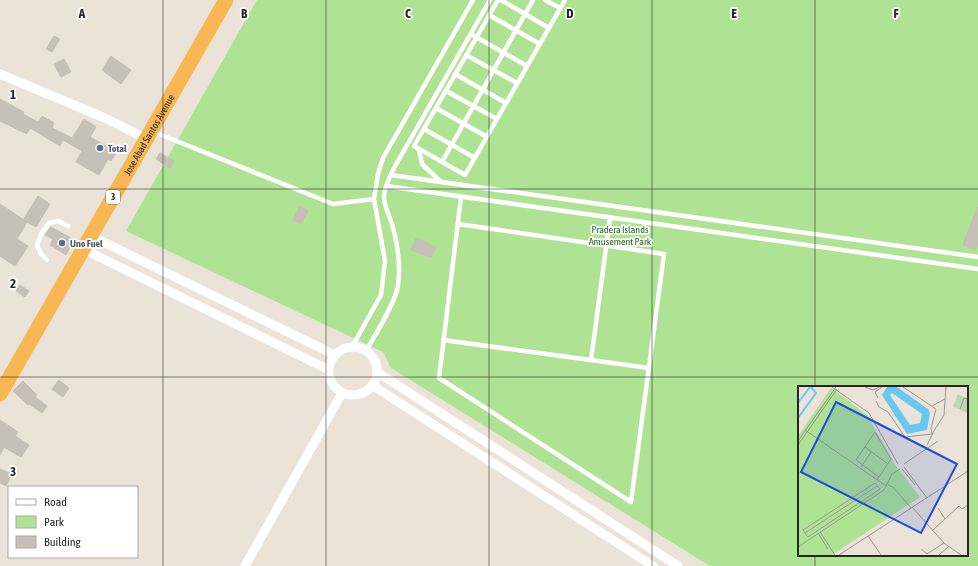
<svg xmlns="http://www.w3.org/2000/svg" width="978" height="566" font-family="'Asap Condensed',sans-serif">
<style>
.green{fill:#ade393;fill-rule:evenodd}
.building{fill:#c6c0b8;stroke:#c5bfb2}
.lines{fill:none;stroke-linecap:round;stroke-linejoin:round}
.service{stroke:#fff;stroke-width:4.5}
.minor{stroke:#fff;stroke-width:9}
.trunk{stroke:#f8b752;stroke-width:15}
.grid{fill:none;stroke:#272727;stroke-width:1;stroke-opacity:0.55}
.service-dot{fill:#5c6f8a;stroke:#fff;stroke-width:1.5}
.labels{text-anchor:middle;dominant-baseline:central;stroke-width:3.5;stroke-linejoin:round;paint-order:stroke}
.shield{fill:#fff;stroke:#686868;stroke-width:1}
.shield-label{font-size:9px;font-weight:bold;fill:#272727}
.street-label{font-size:10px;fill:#272727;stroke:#fff}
.service-label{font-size:10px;font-weight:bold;fill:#4e5e75;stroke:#fff;text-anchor:start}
.park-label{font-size:10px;fill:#266418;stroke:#fff}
.inset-river{fill:none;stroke:#68c9f0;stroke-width:2}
.inset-road{fill:none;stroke:#9d9891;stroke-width:1}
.view{fill:#1d4ed8;fill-opacity:0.15;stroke:#1d4ed8;stroke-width:2}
.inset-edge{fill:none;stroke:#272727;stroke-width:2}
.grid-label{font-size:13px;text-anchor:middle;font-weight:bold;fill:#272727;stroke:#fff;stroke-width:3.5;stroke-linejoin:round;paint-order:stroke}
</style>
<rect width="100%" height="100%" fill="#ebe3d8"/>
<path class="green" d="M257,0H978V566H710L391,368L383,352L126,231ZM799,387H967V555H799Z"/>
<path class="building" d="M54,36L60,39L52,52L46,49Z
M111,56L131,70L121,84L102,70Z
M64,59L71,72L61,77L54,64Z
M0,99L24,112L23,114L38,122L42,116L54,123L52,128L72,138L84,119L96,127L90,137L117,152L111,161L108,159L99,175L76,162L82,151L63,140L60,146L32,129H29L27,134L0,121Z
M160,153L174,161L170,168L156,159Z
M38,196L50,204L36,227L23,220Z
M0,204L27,222L17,239L28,246L15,266L0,256Z
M299,206L308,211L301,224L293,220Z
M977,207L978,243L975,250L963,245Z
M51,227L74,240L66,255L50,245L53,239L45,235Z
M416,238L436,247L431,257L411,250Z
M20,285L29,291L25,297L16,291Z
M59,380L69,388L63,397L52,389Z
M23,381L37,395L35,397L47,406L42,413L29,404L28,405L13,391Z
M0,420L18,432L15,436L29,445L21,457L4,447L0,455Z
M0,469L12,474L6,486L0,483Z"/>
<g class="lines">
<path class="service" d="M498,0L414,146L465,175L565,0
M501,0L549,28
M545,0L560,8
M489,15L540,44
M471,34L527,66
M466,55L517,83
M455,74L506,103
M446,91L497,119
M436,108L487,137
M424,129L475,158
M154,132L333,204L374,199
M419,150L422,164L441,182
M442,162L533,0
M391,175L978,257
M386,186L978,269
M458,224L664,254L631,502L439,378L461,197
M47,260L41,254L37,245L41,234L49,223L58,221L68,226
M443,340L649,368
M352,347L381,295L385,261L374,199L378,174L383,158L473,0
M366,351C375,335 396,302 398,285C401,265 397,242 392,224C389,215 384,206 384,197C384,187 390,177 394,168L490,0
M591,360L610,218"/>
<path class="minor" d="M0,74L107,119L147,139
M91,236L335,355
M83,249L329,370
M329 371a24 24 0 1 1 48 0a24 24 0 1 1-48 0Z
M377,372L678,566
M372,385L653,566
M245,566L342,393"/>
<path class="trunk" id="s1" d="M0,394L226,0"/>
</g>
<path class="grid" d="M163,0V566M326,0V566M489,0V566M652,0V566M815,0V387M0,189H978M0,377H978M815,555V566"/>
<g class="service-dot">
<circle cx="100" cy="148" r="4"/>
<circle cx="62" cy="243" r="4"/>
</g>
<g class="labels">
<rect class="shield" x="106" y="190" width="14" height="14" rx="3"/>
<g class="shield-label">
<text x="113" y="197">3</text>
</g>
<g class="street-label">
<text stroke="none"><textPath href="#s1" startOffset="299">Jose Abad Santos Avenue</textPath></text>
</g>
<g class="service-label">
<text x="108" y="148">Total</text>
<text x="70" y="243">Uno Fuel</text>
</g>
<g class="park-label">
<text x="620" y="229">Pradera Islands<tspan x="620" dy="12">Amusement Park</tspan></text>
</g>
</g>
<g transform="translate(798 386)">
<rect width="170" height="170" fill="#ebe3d8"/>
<path d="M33,2L69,29L98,80L122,111L34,169H0V50Z" fill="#ade393"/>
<path d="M160,8L170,13V27L155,21Z" fill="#c1d5af"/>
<path d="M89,1H99L130,23L132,27L129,44L109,48L84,9ZM94,7L124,28L122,37L112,39L92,9Z" fill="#68c9f0" fill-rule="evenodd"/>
<path class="inset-river" d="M0,17L12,1M0,32L18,7L13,1"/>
<path class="inset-road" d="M34,1L71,27L100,78M67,1L75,4L81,1M80,12L77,6L84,1M78,15L81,21L90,26L107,51L134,48L133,42L138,23L105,1M134,20L147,13M162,23L166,12L170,13M7,44L88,100M134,48L146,29L148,1M0,55L38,1M0,59L39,3M129,59L135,47M67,61L90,78M106,78L140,55M63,81L73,66M106,81L129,112M104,83L117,99M79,94L93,73L77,46L58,74L81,91M77,97L82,103L10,151L5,144ZM90,99L95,101L113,122M114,121L146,157L163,169M140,122L147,133M134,145L161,120L164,123L170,119M22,146L37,169M7,147L79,100M20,147L30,163M70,150L83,169M0,161L86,104L94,88L102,83M123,163L129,168L146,157M41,169L170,85M141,169L151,160"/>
<path class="view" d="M38,16L159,78L123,147L3,86Z"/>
<rect width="170" height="170" class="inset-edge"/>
</g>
<g class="grid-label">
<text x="82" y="18">A</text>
<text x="244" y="18">B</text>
<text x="408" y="18">C</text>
<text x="570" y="18">D</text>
<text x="734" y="18">E</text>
<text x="896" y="18">F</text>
<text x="13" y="99">1</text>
<text x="13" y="288">2</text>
<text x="13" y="476">3</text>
</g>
<rect x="8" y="486" width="130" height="72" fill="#ffffff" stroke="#a9a9a9"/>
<rect x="16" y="499" width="20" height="6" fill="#ffffff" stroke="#a9a9a9"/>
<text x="44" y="506" font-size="12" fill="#272727">Road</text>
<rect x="16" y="516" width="20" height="12" fill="#ade393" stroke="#a9a9a9"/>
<text x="44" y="526" font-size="12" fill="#272727">Park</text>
<rect x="16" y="536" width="20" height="12" fill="#c6c0b8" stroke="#a9a9a9"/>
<text x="44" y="546" font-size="12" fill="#272727">Building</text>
</svg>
